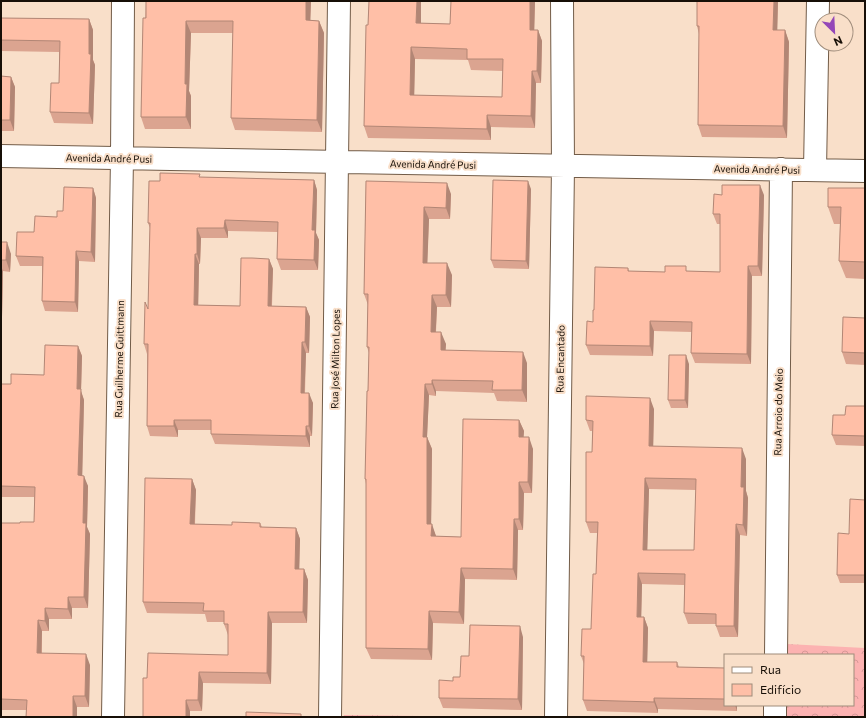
<svg xmlns="http://www.w3.org/2000/svg" width="866" height="718" font-family="Commissioner,sans-serif">
<style>
.forest{fill:url(#forest-crowns)}
.lines{fill:none;stroke-linecap:round;stroke-linejoin:round}
.minor-casing{stroke:#725c48;stroke-width:24}
.minor{stroke:#fff;stroke-width:22}
.wall{fill:#dba490;fill-rule:evenodd}
.shaded-wall{fill:#b28675}
.building{fill:#ffbfa7;stroke:#b28675;fill-rule:evenodd}
.labels{text-anchor:middle;dominant-baseline:central;stroke-width:4;stroke-linejoin:round;paint-order:stroke}
.street-label{font-size:10px;fill:#170f07;stroke:#f9dfc9}
</style>
<defs>
<pattern id="forest-crowns" width="20" height="18" patternUnits="userSpaceOnUse"><rect width="20" height="18" fill="#fcb2b1"/><path d="M2 6a3 3 0 1 1 6 0M12 15a3 3 0 1 1 6 0" fill="none" stroke="#d79897"/></pattern>
</defs>
<rect width="100%" height="100%" fill="#f9dfc9"/>
<path class="forest" d="M787,644L865,648V717H764L767,705H853V655H783Z
M344,715L498,717H344Z"/>
<g class="lines">
<defs>
<path id="minor" d="M1,156L865,171
M815,170L818,1
M776,655L781,169
M113,717L122,158L123,1
M330,717L339,1
M556,717L563,166L562,1
M775,717V705"/>
</defs>
<use href="#minor" class="minor-casing"/>
<use href="#minor" class="minor"/>
</g>
<path class="wall" d="M146,1H311L310,20L319,21L324,33L322,132L235,130L231,118L233,33H191L189,91L191,96V129H145L141,117Z
M369,1H421V23L450,24L451,1H535L534,30H538L542,41L541,83H536L535,128L491,127V140L368,138L364,126ZM415,59L468,60L471,70L503,71L502,97L414,95Z
M697,1H778L777,30H785L789,42L787,138L702,137L698,125L699,34L697,26Z
M1,18L89,19L93,30V60L95,65L93,124L54,123L50,112L59,83V52L1,51Z
M1,76L11,77L15,87L14,131H1Z
M201,177L314,180L317,190L316,233L319,240L318,270H281L277,259L278,232L228,231V238H201L200,264H199L198,305L240,306L269,259L273,269L272,306L306,307L310,317L309,353H306L305,393L313,403L312,436H310V447L215,444L211,434V430H178V437L150,436L147,426V354L144,344L148,309L150,228L148,223L160,181Z
M366,181L451,194L450,219H429L427,263L452,275L451,307H437L436,332L446,344L445,350L527,363V402L497,401L494,393L436,391V396L429,395L427,437L432,449L431,524L436,536L461,537L519,420L524,431L523,437L533,449L532,493H524L523,530H518L517,580L465,579L464,624L433,623L432,660L371,659L366,648V484L365,479L369,353L367,347L368,305L364,294Z
M93,188L96,198L95,262L79,261L78,312L45,311L42,301V266H20L16,256L63,211Z
M865,188V279L846,278L839,261L840,224H834L828,207Z
M531,189L529,269L494,268L491,260Z
M764,195L762,276H752L751,364L695,363L691,353L692,332L654,331L653,356L590,355L586,345L593,322L594,310L628,268L629,271L665,272L687,271L720,272V224H717L713,214Z
M1,242L11,254L10,272L3,271L2,317H1Z
M865,318V365L846,364L842,352Z
M78,346L82,356L81,391L84,400L82,476L88,486L87,527L90,534L88,608H72V619H49V631H42V653L90,665L89,707H77V717H26V710H1V523H20L34,522V497H1V384H11L44,375Z
M689,364L688,408H671L668,400Z
M865,406V446L836,445L832,435L845,415Z
M654,409L653,446L746,459V491L748,498L747,536L740,535L738,637H720L716,626V624H688L684,613V585L642,584L641,617H644L648,628L647,662H677L679,667L725,668V705H737V711L658,709V713L587,711L583,700L584,664L581,656L591,629L596,574L597,533H590L586,522L592,452V431H590L586,420ZM649,489L696,490L694,550H647Z
M192,479L196,490L195,524L232,525L260,523L262,527L296,528L300,539L299,569H304L308,580L307,623H272L271,684L203,683L202,711H190V717H143L147,678L228,655V635L224,624V622H207L205,614L147,613L143,602Z
M865,500V583H840L837,575L849,534Z
M523,637L522,710L443,708L439,698L453,681L460,677L469,656Z"/>
<path class="shaded-wall" d="M306,1H311L310,32L306,20Z
M417,1H421V35L416,23Z
M530,1H535L534,41L530,30Z
M774,1H778L777,41L773,30Z
M89,19L93,30V60L95,65L93,124L89,113Z
M186,21L191,33L189,91L191,96V129L186,117L185,84Z
M319,21L324,33L322,132L317,120Z
M538,30L542,41L541,83L537,71Z
M785,30L789,42L787,138L783,126Z
M411,47L415,59L414,106L410,95Z
M532,71L536,83L535,128L531,116Z
M11,77L15,87L14,131L10,120Z
M487,115L491,127V140L487,129Z
M314,180L317,190L316,233L319,240L318,270L314,260L312,230Z
M528,181L531,189L529,269L526,261Z
M447,183L451,194L450,219L446,208Z
M760,185L764,195L762,276L758,266Z
M93,188L96,198L95,262L91,252Z
M424,207L429,219L427,274L423,263Z
M225,220L228,231V238L224,228Z
M197,228L201,238L200,264L197,254Z
M7,242L11,254L10,272L6,260Z
M76,251L79,261L78,312L75,302Z
M195,254L199,264L198,315L194,305Z
M269,259L273,269L271,317L268,306Z
M447,263L452,275L451,307L446,295Z
M1,266L3,271L2,317L1,315Z
M748,266L752,276L751,364L747,354Z
M432,295L437,307L435,344L431,332Z
M306,307L310,317L309,353L305,342Z
M650,321L654,331L653,356L650,346Z
M441,332L446,344L445,361L441,350Z
M302,342L306,353L304,403L301,393Z
M78,346L82,356L81,391L84,400L82,486L78,475L77,389Z
M523,352L527,363V402L522,390Z
M686,355L689,364L688,408L685,400Z
M432,380L436,391V396L432,384Z
M425,384L429,395L427,437L432,449L431,536L427,524L423,437Z
M309,393L313,403L312,436L309,426Z
M650,398L654,409L653,456L649,446Z
M174,420L178,430V437L174,426Z
M519,420L524,431L523,449L519,437Z
M306,426L310,436V447L306,436Z
M529,437L533,449L532,493L528,482Z
M742,448L746,459V491L748,498L747,536L743,525L741,487Z
M84,476L88,486L87,527L90,534L88,608L84,597L83,523Z
M645,478L649,489L647,561L643,550Z
M192,479L196,490L194,535L190,524Z
M519,482L524,493L523,530L519,519Z
M514,519L518,530L517,580L513,569Z
M432,524L436,536H431Z
M736,524L740,535L738,637L734,626Z
M296,528L300,539L299,580L295,569Z
M461,568L465,579L464,624L459,612Z
M304,569L308,580L307,623L303,612Z
M638,573L642,584L641,628L637,617Z
M68,597L72,608V619L68,609Z
M45,608L49,619V631L45,621Z
M429,611L433,623L432,660L428,649Z
M268,612L272,623L271,684L267,673Z
M644,617L648,628L647,673L643,662Z
M38,620L42,631L41,664L37,653Z
M520,626L523,637L522,710L518,699Z
M86,654L90,665L89,707L85,696Z
M199,672L203,683L202,711L198,700Z
M73,696L77,707V717H73Z
M654,698L658,709V713L654,702Z
M186,700L190,711V717H186Z
M735,705H737V711Z"/>
<path class="building" d="M146,1H306V20L319,21L317,120L231,118L233,21H186L185,84H187L186,117H141L143,18H146Z
M369,1H417L416,23L450,24L451,1H530V30H538L537,71H532L531,116L487,115V129L364,126L366,25H368ZM411,47L467,49V59H503L502,97L410,95Z
M697,1H774L773,30H785L783,126L698,125L699,26H697Z
M1,18L89,19V54H91L89,113L50,112L51,83H59L60,41L1,40Z
M1,76L11,77L10,120H1Z
M160,173L200,174L199,177L314,180L312,230H315L314,260L277,259L278,222L225,220L224,228H197V254H195L194,305L240,306L241,258H252L269,259L268,306L306,307L305,342H302L301,393H309V426H306V436L211,434V420H174V426H147L148,344H144L145,302L148,309L150,223H148L149,181H160Z
M493,180L528,181L526,261L491,260Z
M366,181L447,183L446,208L424,207L423,263H447L446,295H432L431,332H441V350L523,352L522,390H492L493,381L432,380V384H425L423,437H427V524H432L431,536L461,537L463,419L519,420V437H529L528,482H519V519H514L513,569L461,568L459,612L429,611L428,649L366,648V479H365L367,391H368L369,347H367L368,294H364Z
M722,185H760L758,266H748L747,354L691,353L692,322L650,321V346L586,345L587,321L593,322V310H594L595,267L628,268V271L665,272V266H686V271L720,272V214H713L714,194L722,195Z
M64,187L93,188L91,252L76,251L75,302L42,301L43,257L16,256L17,232H34L35,216L57,217V211H63Z
M828,188H865V262L839,261L841,207H828Z
M1,242H7L6,260H1Z
M843,317L865,318V353L842,352Z
M45,345L78,346L77,389H81L78,475L84,476L83,523H86L84,597H68V609L45,608V621L38,620L37,653L86,654L85,696H73V717H26L27,700L1,699V523H20V522H34L35,487L1,486V384H11V374L44,375Z
M669,355H686L685,400H668Z
M586,396L650,398L649,446L742,448L741,487H744L743,525L736,524L734,626H716V614L684,613L685,574L638,573L637,617H644L643,662H677V667L725,668V699L654,698V702L583,700L584,656H581L582,629H591L593,574H596L598,522H586V452H592L593,421L586,420ZM645,478L696,479L694,550H643Z
M846,406H865V436L832,435L833,415H845Z
M145,478L192,479L190,524L232,525V522L260,523V527L296,528L295,569H304L303,612H268L267,673L199,672L198,700H186V717H143V678H147L148,653L228,655V624H224V611H203L204,603L143,602Z
M850,499L865,500V575H837L838,533L849,534Z
M470,625L520,626L518,699L439,698V680L453,681V677H460L461,656H469Z
M246,712L301,714V717H246Z"/>
<g class="labels">
<g class="street-label">
<text transform="translate(109 158) rotate(1)">Avenida André Pusi</text>
<text transform="translate(433 164) rotate(1)">Avenida André Pusi</text>
<text transform="translate(757 169) rotate(1)">Avenida André Pusi</text>
<text transform="translate(119 359) rotate(-89)">Rua Guilherme Guittmann</text>
<text transform="translate(335 359) rotate(-89)">Rua José Milton Lopes</text>
<text transform="translate(560 359) rotate(-89)">Rua Encantado</text>
<text transform="translate(778 412) rotate(-89)">Rua Arroio do Meio</text>
</g>
</g>
<rect width="866" height="718" fill="none" stroke="#170f07" stroke-width="4"/>
<rect x="724" y="654" width="130" height="52" fill="#f9dfc9" stroke="#9f8c7b"/>
<rect x="732" y="667" width="20" height="6" fill="#ffffff" stroke="#9f8c7b"/>
<text x="760" y="674" font-size="12" fill="#170f07">Rua</text>
<rect x="732" y="684" width="20" height="12" fill="#ffbfa7" stroke="#9f8c7b"/>
<text x="760" y="694" font-size="12" fill="#170f07">Edifício</text>
<g transform="translate(834 32) rotate(156)"><circle r="19" fill="#f9dfc9" stroke="#9f8c7b"/>
<path d="M0-3L7 15L0 10L-7 15Z" fill="#9447b8"/>
<text y="-6" font-size="11" font-weight="bold" text-anchor="middle" fill="#170f07">N</text>
</g>
</svg>
